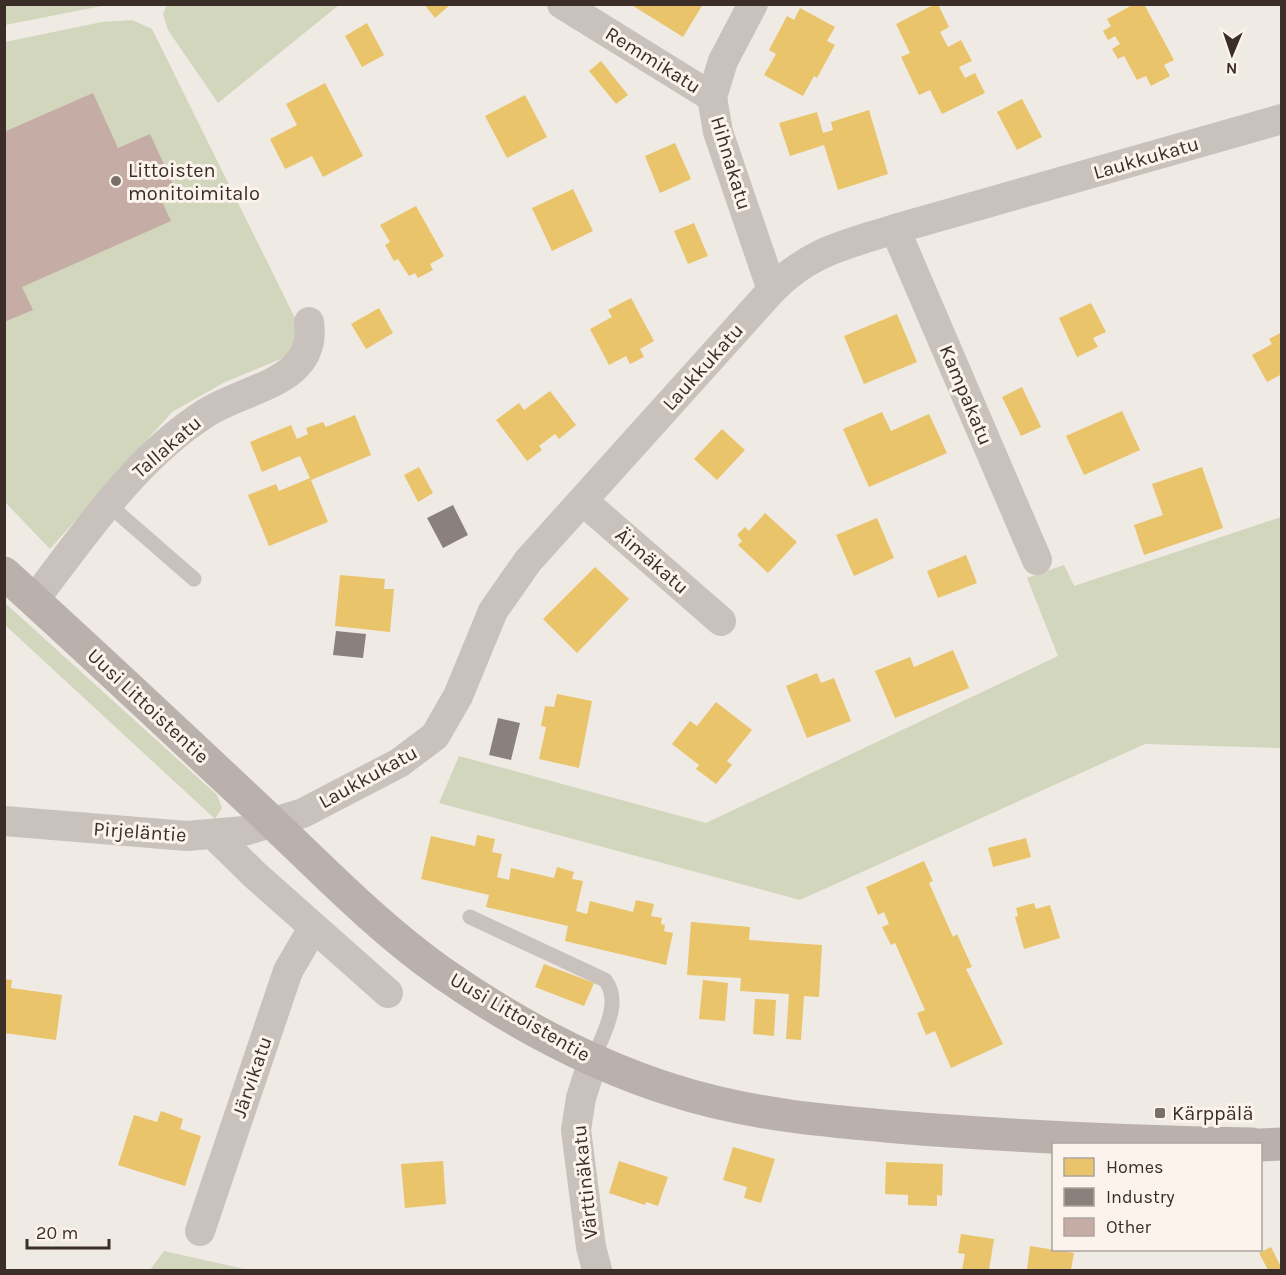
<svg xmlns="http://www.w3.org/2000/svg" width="1286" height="1275" font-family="Karla,sans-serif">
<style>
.green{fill:#d2d6bd}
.homes{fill:#e9c46a}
.industry{fill:#8a817c}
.building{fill:#c5aca4}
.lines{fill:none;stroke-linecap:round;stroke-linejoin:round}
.lane{stroke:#c9c1bc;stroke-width:15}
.street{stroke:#c9c1bc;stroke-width:30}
.secondary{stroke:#bab1ac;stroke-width:33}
.poi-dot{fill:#7a706a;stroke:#fbf3ec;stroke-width:2}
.labels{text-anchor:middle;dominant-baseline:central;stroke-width:6;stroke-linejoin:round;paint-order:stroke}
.street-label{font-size:20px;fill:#3b2e29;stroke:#fbf3ec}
.poi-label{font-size:20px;fill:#3b2e29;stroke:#fbf3ec;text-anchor:start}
</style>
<rect width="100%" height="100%" fill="#f0eae4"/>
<path class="green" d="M5,4H107V5L5,25Z
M167,5V4L339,5L218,103L168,30L163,14Z
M132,20L152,29L296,320L293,354L225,382L172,412L50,549L5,502V42L102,22Z
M1281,517V748L1145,744L800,900L439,803L459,756L706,823L1058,656L1027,578L1064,565L1074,586Z
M4,602L217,795L222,808L215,819L5,625Z
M164,1251L249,1270H150Z"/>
<path class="homes" d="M424,4H451L435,18Z
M630,4H703L683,37Z
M935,4H938L949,27L940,32L948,47L961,40L972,61L959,67L965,78L975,73L985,93L942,114L930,90L919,95L901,57L910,53L896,24Z
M1134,4H1144L1174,60L1164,65L1170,76L1151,86L1146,76L1137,80L1124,56L1118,59L1112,49L1120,44L1115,36L1108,40L1103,31L1111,26L1107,19Z
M800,8L835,27L827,41L835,45L817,78L814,76L803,96L764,75L776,54L769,50L787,16L794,20Z
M367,23L384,55L362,67L345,36Z
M601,61L628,95L616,104L589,71Z
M325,83L363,156L323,177L312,156L285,169L270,139L297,125L286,104Z
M525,95L547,137L507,158L485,116Z
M1022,99L1042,137L1017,150L997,112Z
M869,110L888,174L838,190L824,145L790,156L779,123L817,112L823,133L833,130L831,122Z
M675,143L691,179L660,193L645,156Z
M573,189L593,231L552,251L532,208Z
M416,206L444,256L430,264L433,270L418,278L415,273L409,276L398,259L394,261L385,245L390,242L380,225Z
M694,223L708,256L688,264L674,231Z
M631,298L654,341L640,349L644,357L630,364L626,356L609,365L590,329L612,317L608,310Z
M1091,303L1106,332L1093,338L1098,347L1077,357L1059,318Z
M379,308L393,333L366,349L351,324Z
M897,314L917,362L864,384L844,336Z
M1282,332V374L1267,382L1252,355L1272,344L1269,339Z
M1022,387L1041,427L1021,436L1002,397Z
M550,391L576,425L559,439L555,434L539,446L542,450L527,461L496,420L519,403L524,410Z
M1122,411L1140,450L1084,475L1066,436Z
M882,412L891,431L929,414L947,453L869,487L843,429Z
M355,415L371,455L311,480L328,522L269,546L248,495L276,484L279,491L310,478L300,456L262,472L250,442L291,425L297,439L308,434L306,428L323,422L326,427Z
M722,429L745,450L717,480L694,459Z
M419,467L433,493L418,502L404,475Z
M1202,467L1223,528L1144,555L1134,525L1163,515L1152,484Z
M765,513L797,542L768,573L738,545L742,541L737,535L745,527L749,531Z
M877,518L894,558L854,576L836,535Z
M966,555L977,583L938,598L927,571Z
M595,567L629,599L577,653L543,619Z
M340,575L385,579L384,589H394L390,632L335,626Z
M953,650L969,688L895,718L875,671L910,657L914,667Z
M817,673L821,683L834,678L851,721L807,738L786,686Z
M557,694L592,701L579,768L539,759L546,727L541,726L545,706L554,707Z
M716,702L752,730L727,761L732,765L716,784L696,769L699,765L672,744L690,721L697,726Z
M477,835L495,839L492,852L502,854L497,877L509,880L511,868L554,878L557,867L574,872L572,879L583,881L576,911L587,914L590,901L633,912L636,900L654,904L651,916L662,918L661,924L665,925L664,931L673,933L666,965L565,941L568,926L486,907L489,895L421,879L431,836L475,846Z
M1026,838L1031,857L993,867L988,848Z
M924,861L933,881L929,883L953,937L957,934L972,967L966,969L1003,1044L951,1068L935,1031L926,1035L917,1013L925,1010L895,943L891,945L882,927L889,924L884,912L878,915L866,887Z
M1034,903L1036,909L1050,905L1060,938L1024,949L1015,917L1018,916L1016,908Z
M691,922L750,927L749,940L822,945L819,997L804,996L801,1040L786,1039L789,994L740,991L741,978L687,975Z
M544,964L594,983L584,1006L535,987Z
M4,979L12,980L11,988L62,995L56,1040L4,1033Z
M703,980L728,983L725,1021L699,1019Z
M755,999L776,1000L774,1036L753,1034Z
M161,1111L183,1119L180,1129L201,1136L185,1186L118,1165L134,1115L157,1122Z
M733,1147L775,1159L761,1203L744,1198L747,1187L723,1180Z
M443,1161L446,1204L405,1208L401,1164Z
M619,1161L668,1177L658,1206L646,1202L645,1205L609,1193Z
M886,1162L943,1164L942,1196L937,1195V1206L908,1205V1195L885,1194Z
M961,1234L994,1239L989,1270H962L965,1254L958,1253Z
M1030,1246L1074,1253L1071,1270H1027Z
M1271,1247L1282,1269V1270H1268L1259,1253Z"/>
<path class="industry" d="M453,505L468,535L443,548L427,518Z
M336,631L366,634L363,658L333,655Z
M498,718L520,723L511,760L489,755Z"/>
<path class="building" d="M93,93L118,148L150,134L173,184L157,191L171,221L22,287L33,310L4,322V132Z"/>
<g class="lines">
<path class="lane" d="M109,505L194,579
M470,917L605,980C623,1003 602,1035 593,1060"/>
<path class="street" d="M562,4L712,97
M753,4L723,61L712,97L718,132L772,290
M895,229L1037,560
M583,501L721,621
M34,600C86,533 134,459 206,413C246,387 318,383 309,322
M4,821L187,836L244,831L303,813L399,763L435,736L458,696L493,611L528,561L772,290C810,251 845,245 895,229L1282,119
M214,835L256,876L388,993
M593,1060L581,1098L576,1130L591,1247L597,1270
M200,1231L288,971L313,928"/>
<path class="secondary" d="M4,573C88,649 171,727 253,804C313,860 374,925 441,972C511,1021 590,1064 672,1090C752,1116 837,1122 921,1129C1031,1137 1141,1142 1252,1144
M1260,1145L1282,1144"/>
</g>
<g class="poi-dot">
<circle cx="116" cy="181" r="6"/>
<rect x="1154" y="1107" width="12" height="12" rx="3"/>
</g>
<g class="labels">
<g class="street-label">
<text transform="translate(653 60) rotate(32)">Remmikatu</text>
<text transform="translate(1146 158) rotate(-16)">Laukkukatu</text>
<text transform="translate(731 163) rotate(73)">Hihnakatu</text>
<text transform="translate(703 367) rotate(-48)">Laukkukatu</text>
<text transform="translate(966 395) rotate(67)">Kampakatu</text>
<text transform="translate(167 447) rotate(-41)">Tallakatu</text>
<text transform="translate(652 561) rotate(41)">Äimäkatu</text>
<text transform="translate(148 706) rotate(43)">Uusi Littoistentie</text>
<text transform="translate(368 777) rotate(-29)">Laukkukatu</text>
<text transform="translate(140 832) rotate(4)">Pirjeläntie</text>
<text transform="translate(520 1017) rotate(30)">Uusi Littoistentie</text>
<text transform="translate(252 1077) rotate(-71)">Järvikatu</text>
<text transform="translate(585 1182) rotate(-96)">Värttinäkatu</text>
</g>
<g class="poi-label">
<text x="128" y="170">Littoisten<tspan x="128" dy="23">monitoimitalo</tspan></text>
<text x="1172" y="1113">Kärppälä</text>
</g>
</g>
<rect width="1286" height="1275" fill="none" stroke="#3b2e29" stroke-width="12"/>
<rect x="1052" y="1143" width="210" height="108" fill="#fbf3ec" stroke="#aea49e" stroke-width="1.5"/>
<rect x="1064" y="1158" width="30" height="18" fill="#e9c46a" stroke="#aea49e" stroke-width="1.5"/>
<text x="1106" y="1173" font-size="18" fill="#3b2e29">Homes</text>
<rect x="1064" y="1188" width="30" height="18" fill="#8a817c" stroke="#aea49e" stroke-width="1.5"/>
<text x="1106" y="1203" font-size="18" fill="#3b2e29">Industry</text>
<rect x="1064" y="1218" width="30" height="18" fill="#c5aca4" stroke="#aea49e" stroke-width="1.5"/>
<text x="1106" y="1233" font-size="18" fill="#3b2e29">Other</text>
<g transform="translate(1232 54) rotate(182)" stroke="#fbf3ec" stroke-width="4.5" paint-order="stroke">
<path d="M0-4.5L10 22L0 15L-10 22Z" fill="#3b2e29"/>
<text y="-9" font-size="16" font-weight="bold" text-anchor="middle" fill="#3b2e29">N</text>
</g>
<path d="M27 1239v9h82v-9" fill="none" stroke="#3b2e29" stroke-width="3"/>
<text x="36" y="1239" font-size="18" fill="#3b2e29" stroke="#fbf3ec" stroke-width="4.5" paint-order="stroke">20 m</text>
</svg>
